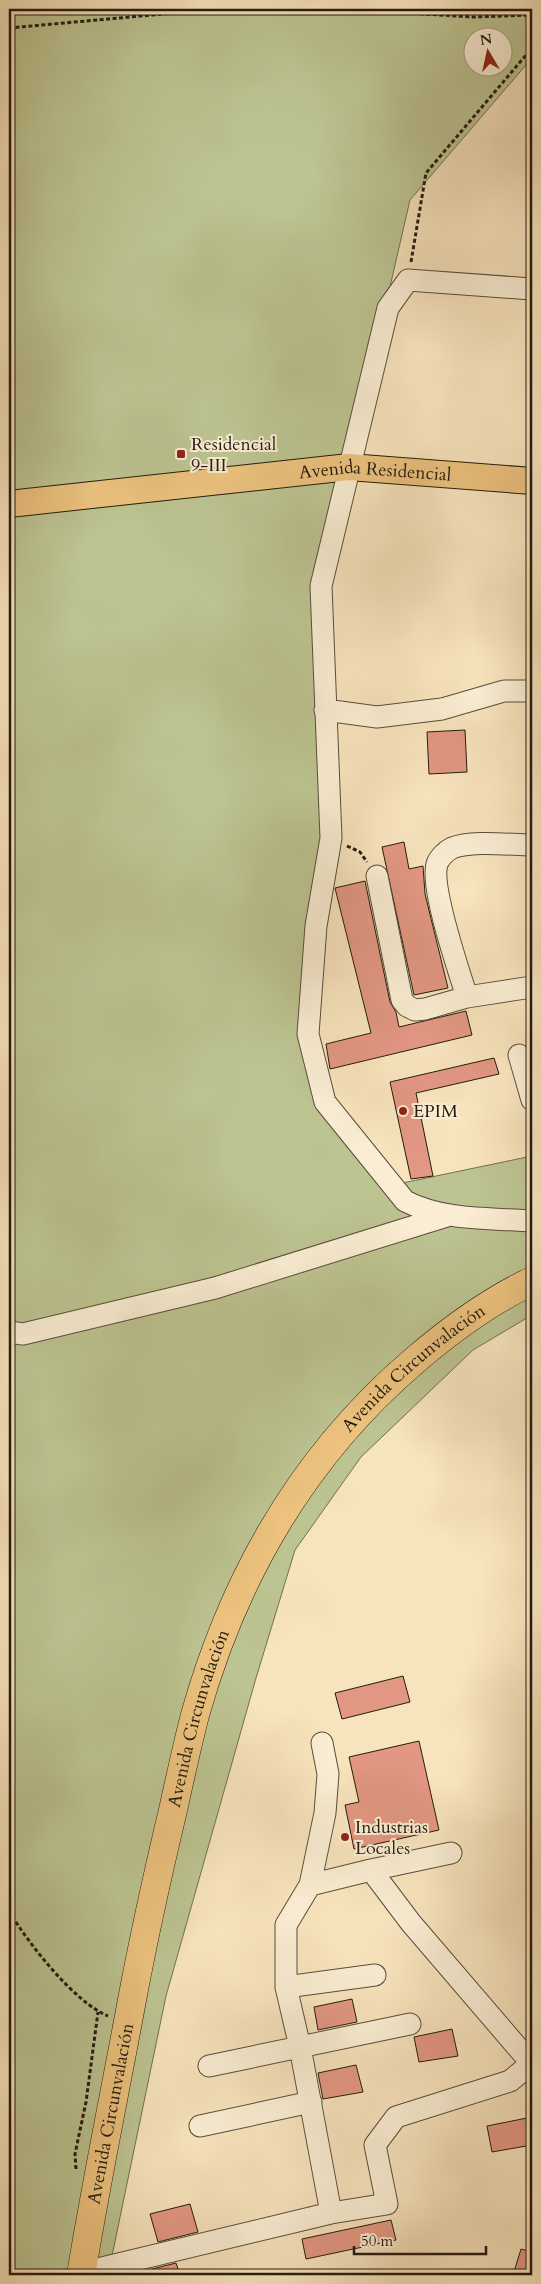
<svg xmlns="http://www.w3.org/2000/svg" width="541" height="2284" font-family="Cardo,serif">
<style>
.green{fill:#bcc491;stroke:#707050;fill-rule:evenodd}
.building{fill:#e29782;stroke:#241b10}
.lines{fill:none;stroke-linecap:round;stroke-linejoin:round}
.minor-casing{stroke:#594d3b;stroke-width:23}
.major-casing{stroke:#241b10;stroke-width:28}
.highway-casing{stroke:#241b10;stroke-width:29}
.path{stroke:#241b10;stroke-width:3;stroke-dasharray:4 2.5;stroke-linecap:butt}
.minor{stroke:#faedd3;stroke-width:21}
.major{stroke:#ecc27e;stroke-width:26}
.highway{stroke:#ecc27e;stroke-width:28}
.poi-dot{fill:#8f2418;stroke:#faedd3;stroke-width:2}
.labels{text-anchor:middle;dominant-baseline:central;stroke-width:4;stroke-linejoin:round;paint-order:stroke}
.poi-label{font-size:18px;fill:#241b10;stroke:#faedd3;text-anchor:start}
.street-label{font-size:18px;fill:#241b10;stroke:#faedd3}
</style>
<rect width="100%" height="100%" fill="#f7e3bc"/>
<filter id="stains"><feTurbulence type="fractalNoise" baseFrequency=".004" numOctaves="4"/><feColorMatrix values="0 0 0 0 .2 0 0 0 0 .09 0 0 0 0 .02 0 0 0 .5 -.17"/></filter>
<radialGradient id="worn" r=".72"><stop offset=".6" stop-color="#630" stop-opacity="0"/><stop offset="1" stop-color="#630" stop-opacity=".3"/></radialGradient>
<path class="green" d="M9,9H532V58L410,200L321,586L331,838L312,983L325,1102L393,1185L532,1156V1315L473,1350L361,1457L295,1550L256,1678L166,1996L108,2275H9ZM474,38H504V68H474Z"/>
<path class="building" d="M465,730L467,772L429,774L427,732Z
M404,842L409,869L423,866L425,894L448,988L414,995L382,847Z
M365,881L390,1002L396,1012L399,1027L466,1011L472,1035L330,1069L326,1044L371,1033L335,888Z
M494,1058L499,1074L416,1093L433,1176L411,1179L390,1082Z
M403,1676L410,1702L342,1719L335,1693Z
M419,1741L439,1830L354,1849L345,1805L359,1802L349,1757Z
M352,1999L357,2022L318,2030L314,2007Z
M452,2029L458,2056L419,2062L414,2037Z
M356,2065L363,2092L323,2099L318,2073Z
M532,2117V2145L492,2152L487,2126Z
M190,2204L198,2232L158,2242L150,2214Z
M391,2220L396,2240L306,2259L302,2239Z
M521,2249L532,2252V2275H513Z
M176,2263L180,2275H132V2274Z"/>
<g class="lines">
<defs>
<path id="minor" d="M532,289L408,280L388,308L321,586L331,838L316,926L308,1034L325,1102L405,1201C444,1221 490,1218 532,1221
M325,710L377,717L442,709L504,691H532
M377,876L402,1000L407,1006L415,1010L425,1009L467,997L532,987
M467,997C459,971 430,888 437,864C439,858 446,851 452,848C473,840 510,845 532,845
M519,1055L532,1100
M9,1332L23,1334L215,1288L447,1216
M371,1870L451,1853
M310,1885L371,1870L411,1923L531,2063
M286,1987L375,1975
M209,2066L410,2024
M200,2126L311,2102
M331,2213L387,2204L375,2145L396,2117L510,2081L532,2063
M81,2273L331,2213L300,2047L286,1987V1925L310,1885L325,1813L328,1774L322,1743"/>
<g id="major">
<path id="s1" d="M9,504L349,467L532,481"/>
</g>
<g id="highway">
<path id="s2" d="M81,2275C96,2183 115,2092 132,2000C144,1936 158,1873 173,1810C180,1778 187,1746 195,1715C234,1576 304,1455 414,1361C450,1330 490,1301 532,1281"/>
</g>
</defs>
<use href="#minor" class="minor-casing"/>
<use href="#major" class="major-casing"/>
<use href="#highway" class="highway-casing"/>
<path class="path" d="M342,9L473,17L532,15
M9,28L218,9
M411,262L426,173L532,48
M347,846L360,852L367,862
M9,1911C28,1943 74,2002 108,2016
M76,2169L75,2154L86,2102L98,2012"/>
<use href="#minor" class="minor"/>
<use href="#major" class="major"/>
<use href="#highway" class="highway"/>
</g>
<g class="poi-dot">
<rect x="176" y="449" width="10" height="10" rx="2.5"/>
<circle cx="403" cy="1111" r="5"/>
<circle cx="345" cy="1837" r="5"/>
</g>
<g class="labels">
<g class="poi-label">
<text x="191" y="444">Residencial<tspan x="191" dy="21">9-III</tspan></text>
<text x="413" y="1111">EPIM</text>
<text x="355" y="1827">Industrias<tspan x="355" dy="21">Locales</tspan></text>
</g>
<g class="street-label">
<text stroke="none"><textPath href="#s1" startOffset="368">Avenida Residencial</textPath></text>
<text stroke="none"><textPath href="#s2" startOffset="989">Avenida Circunvalación</textPath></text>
<text stroke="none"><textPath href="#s2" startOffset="569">Avenida Circunvalación</textPath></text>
<text stroke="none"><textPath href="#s2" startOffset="164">Avenida Circunvalación</textPath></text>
</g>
</g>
<rect width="541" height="2284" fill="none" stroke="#f7e3bc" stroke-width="30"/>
<rect x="10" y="10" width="521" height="2264" fill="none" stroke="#241b10" stroke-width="2.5"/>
<rect x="15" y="15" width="511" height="2254" fill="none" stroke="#241b10"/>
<g transform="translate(488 52) rotate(351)"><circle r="24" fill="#faedd3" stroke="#a49985"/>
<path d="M0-4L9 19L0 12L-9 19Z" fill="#8f2418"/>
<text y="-8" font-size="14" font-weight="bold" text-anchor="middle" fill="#241b10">N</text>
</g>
<path d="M354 2246v8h132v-8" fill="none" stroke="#241b10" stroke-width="2.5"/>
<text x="361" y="2246" font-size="15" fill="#241b10" stroke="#faedd3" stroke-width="4" paint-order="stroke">50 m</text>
<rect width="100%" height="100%" filter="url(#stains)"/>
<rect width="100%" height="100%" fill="url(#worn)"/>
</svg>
